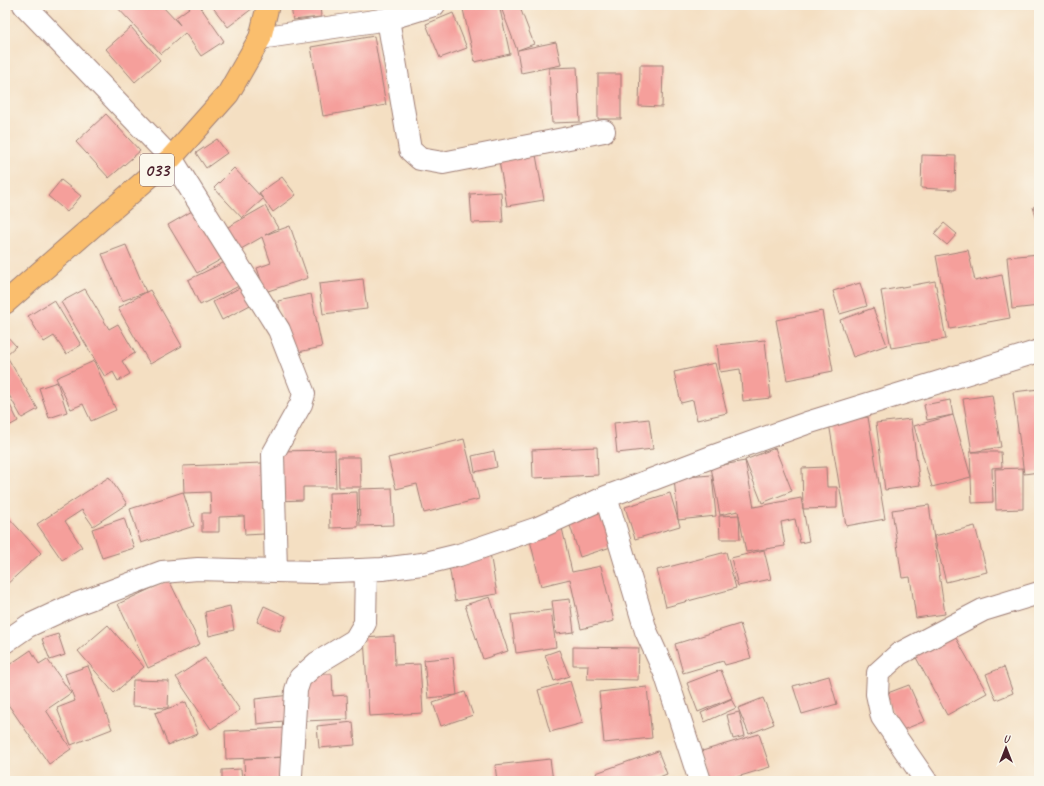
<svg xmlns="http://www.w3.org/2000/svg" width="1044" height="786" font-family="Caveat,sans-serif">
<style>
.building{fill:#f59f9b}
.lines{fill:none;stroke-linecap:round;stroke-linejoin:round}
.minor-casing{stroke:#9f7f76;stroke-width:24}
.major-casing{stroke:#9f7f76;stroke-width:24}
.minor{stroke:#fff;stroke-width:22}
.major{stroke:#fabe6d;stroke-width:22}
.labels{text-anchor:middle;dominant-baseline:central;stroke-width:4;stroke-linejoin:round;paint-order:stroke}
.shield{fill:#fbf7ec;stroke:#7f6065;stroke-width:1}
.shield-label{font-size:18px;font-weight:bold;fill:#4a1f2b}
</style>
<rect width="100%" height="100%" fill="#fbf7ec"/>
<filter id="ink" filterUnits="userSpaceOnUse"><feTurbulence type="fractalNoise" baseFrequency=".025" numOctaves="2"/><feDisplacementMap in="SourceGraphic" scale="8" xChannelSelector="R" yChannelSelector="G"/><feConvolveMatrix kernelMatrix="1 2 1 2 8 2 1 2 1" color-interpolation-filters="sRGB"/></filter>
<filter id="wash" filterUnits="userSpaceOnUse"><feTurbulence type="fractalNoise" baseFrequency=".012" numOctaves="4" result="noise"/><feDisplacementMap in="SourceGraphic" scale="16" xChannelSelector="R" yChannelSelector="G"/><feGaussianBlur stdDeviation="0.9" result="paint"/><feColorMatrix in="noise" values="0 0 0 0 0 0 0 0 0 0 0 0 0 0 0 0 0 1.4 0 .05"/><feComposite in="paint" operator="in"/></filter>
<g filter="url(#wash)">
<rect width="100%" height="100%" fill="#f4dfc2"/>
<g id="blocks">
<path class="building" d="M115,5H161L180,25L175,18L193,5H199L224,41L201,56L185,33L161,54Z
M211,5H251L253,8L228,27Z
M320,5L321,17L293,20L291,6Z
M462,5H499L510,54L475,62Z
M500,5H519L534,44L518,50L556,42L561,65L521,73L517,50Z
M453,13L467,48L440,58L426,24Z
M131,27L160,60L135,82L106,49Z
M374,36L386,105L323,116L311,47Z
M640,65H663L662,107L639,106Z
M577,67L580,122L552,123L549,68Z
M598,74H621V119H598Z
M106,114L140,151L109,178L76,142Z
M217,139L227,153L206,168L196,153Z
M536,155L544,200L507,206L499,161Z
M922,155L956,156L955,190L921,188Z
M234,168L263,199L242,218L214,188Z
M282,177L296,195L273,212L259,193Z
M61,180L81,196L67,212L48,196Z
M501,192L503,222L472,223L470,194Z
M1039,205V226L1033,207Z
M265,206L278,228L265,235L290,226L308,278L265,292L257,268L271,263L262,237L234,253L221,231Z
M199,207L227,256L197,273L168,225Z
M944,223L957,234L947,245L934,234Z
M126,245L146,292L122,301L102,254Z
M968,250L975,281L1002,275L1010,318L950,329L936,256Z
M1039,254V306L1012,309L1007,257Z
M227,261L239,286L200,305L188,280Z
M363,279L367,309L323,314L319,284Z
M935,281L946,339L891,348L881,291Z
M860,283L867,306L840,314L833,291Z
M243,286L252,304L222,320L213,302Z
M85,289L109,329L118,324L135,353L122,361L130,374L118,381L113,372L105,377L61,302Z
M150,290L182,346L150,364L118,308Z
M311,294L322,347L289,354L278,301Z
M54,300L81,345L66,354L54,336L44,342L28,316Z
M873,308L887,345L853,357L840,320Z
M822,311L833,371L787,380L776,320Z
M5,334L16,346L6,355H5Z
M765,340L771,398L743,401L740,369L720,372L717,345Z
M6,355L38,409L22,418L5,388V356Z
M94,361L116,410L91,421L83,404L71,409L56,378Z
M715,363L727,413L697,420L693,400L681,403L674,372Z
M57,382L67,412L49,418L39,388Z
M1039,389V472L1024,474L1013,392Z
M992,395L1001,447L972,452L963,399Z
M7,399L18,421L5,428V400Z
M950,400L953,415L927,420L924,405Z
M953,415L971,477L932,487L914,426Z
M868,417L885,519L846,526L829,423Z
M649,419L653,449L617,453L614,423Z
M911,419L920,485L885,490L876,423Z
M464,439L479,499L424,513L417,484L396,489L388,458Z
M597,447L598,475L533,478L532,450Z
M775,448L792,491L762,503L745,460Z
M335,450L336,487H303V500L278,501L277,451Z
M494,451L497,467L475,472L472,456Z
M970,452H1001L1002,467L992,468L993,502L972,503Z
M338,457H360L361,487H339Z
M745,461L754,507L801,498L809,541L800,543L795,519L781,522L785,546L746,552L738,511L720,515L711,467Z
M262,463L264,534L245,535L244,516L219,517V532H202V513H211L210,492L184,493L183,466Z
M826,467L827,487H837V508L803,509L802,468Z
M1023,468V509L996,510L995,469Z
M712,475L716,516L678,520L674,478Z
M109,477L127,504L93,526L82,510L65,521L82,547L62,560L37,524Z
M392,488L394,525L360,526L359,489Z
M183,492L194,526L141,543L130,509Z
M357,492L358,527L330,528L329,493Z
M670,493L680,526L635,539L625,507Z
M929,505L945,614L916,618L910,577L902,578L892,510Z
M601,506L614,546L580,557L567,516Z
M739,515L740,539H720L719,516Z
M7,516L41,553L5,586V518Z
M124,518L134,548L102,558L92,529Z
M975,526L987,572L946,582L934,536Z
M562,528L572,572L601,566L614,621L581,629L570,579L541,586L529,536Z
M764,550L771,579L738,586L731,558Z
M726,552L736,588L666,607L657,570Z
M490,553L497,594L455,601L448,560Z
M169,580L200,644L148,668L118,604Z
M490,597L508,651L483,659L465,605Z
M570,599L574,632L556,634L552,601Z
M230,606L234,630L209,636L205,612Z
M264,606L286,616L280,631L257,622Z
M551,610L556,647L516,653L511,615Z
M740,624L751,658L725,665L723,661L683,673L675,644Z
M108,625L144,667L114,693L78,651Z
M952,631L987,693L947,715L913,652Z
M58,634L65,655L50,660L42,639Z
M394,636L395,665L420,664L423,713L369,716L364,638Z
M573,647L639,648L638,680L587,679L588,665H573Z
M31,650L39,664L47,659L71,693L46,710L71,749L49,764L5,700V664L6,667Z
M559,650L569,676L554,681L545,655Z
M453,657L457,695L428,698L424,660Z
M205,658L240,710L211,729L176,677Z
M88,666L112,729L71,745L57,708L75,701L65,674Z
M1004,667L1013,693L996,700L986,674Z
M721,670L732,698L698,712L687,683Z
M304,674H332L333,696L347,695L348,719L305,721Z
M829,676L837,704L802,714L793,686Z
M133,680L169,681L168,708L132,706Z
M570,681L583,723L550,732L538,690Z
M909,685L925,721L900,731L885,694Z
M647,687L652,738L604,743L599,692Z
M465,692L473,715L441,726L433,703Z
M290,695L292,720L257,724L255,699Z
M763,698L774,724L749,734L738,708Z
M731,699L736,708L705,722L701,713Z
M186,702L198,734L168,745L155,713Z
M739,712L745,736L733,739L727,715Z
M353,722L355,745L319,748L317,726Z
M285,728L287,757L226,759L225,731Z
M759,734L770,767L724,781H708L699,752Z
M658,751L667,774L649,781H599L596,773Z
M287,757V781H245L244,759Z
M550,759L553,781H497L495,765Z
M241,769L242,781H222V770Z"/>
</g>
</g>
<g filter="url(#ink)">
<use href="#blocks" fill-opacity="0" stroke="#9f7f76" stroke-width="1"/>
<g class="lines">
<defs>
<path id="minor" d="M24,5L171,158L279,330L304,394L301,404L273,454L276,571
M388,19L434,5
M260,38L388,19L410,150L420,159L443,163L604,131
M606,497L646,631L665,673L700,781
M5,642L28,626L71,606L162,572L198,569L314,572L382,569L422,564L459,555L538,528L606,497L714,456L807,423L1039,351
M291,775L296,690L300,678L317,663L355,640L365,623L366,570
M926,781L882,717L877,694L878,673L899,654L983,610L1039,593"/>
<path id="major" d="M5,303L171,158L228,94L260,38L268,5"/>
</defs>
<use href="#minor" class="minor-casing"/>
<use href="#major" class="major-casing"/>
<use href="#minor" class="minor"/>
<use href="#major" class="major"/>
</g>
</g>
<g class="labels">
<rect class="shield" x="140" y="154" width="34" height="32" rx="3"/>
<g class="shield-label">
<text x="157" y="170">033</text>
</g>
</g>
<rect width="1044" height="786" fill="none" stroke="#fbf7ec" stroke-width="20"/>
<g transform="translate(1006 748)" stroke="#fbf7ec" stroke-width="3" paint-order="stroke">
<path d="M0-3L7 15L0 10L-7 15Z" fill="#4a1f2b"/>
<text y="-6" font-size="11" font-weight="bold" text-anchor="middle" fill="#4a1f2b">U</text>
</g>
</svg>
